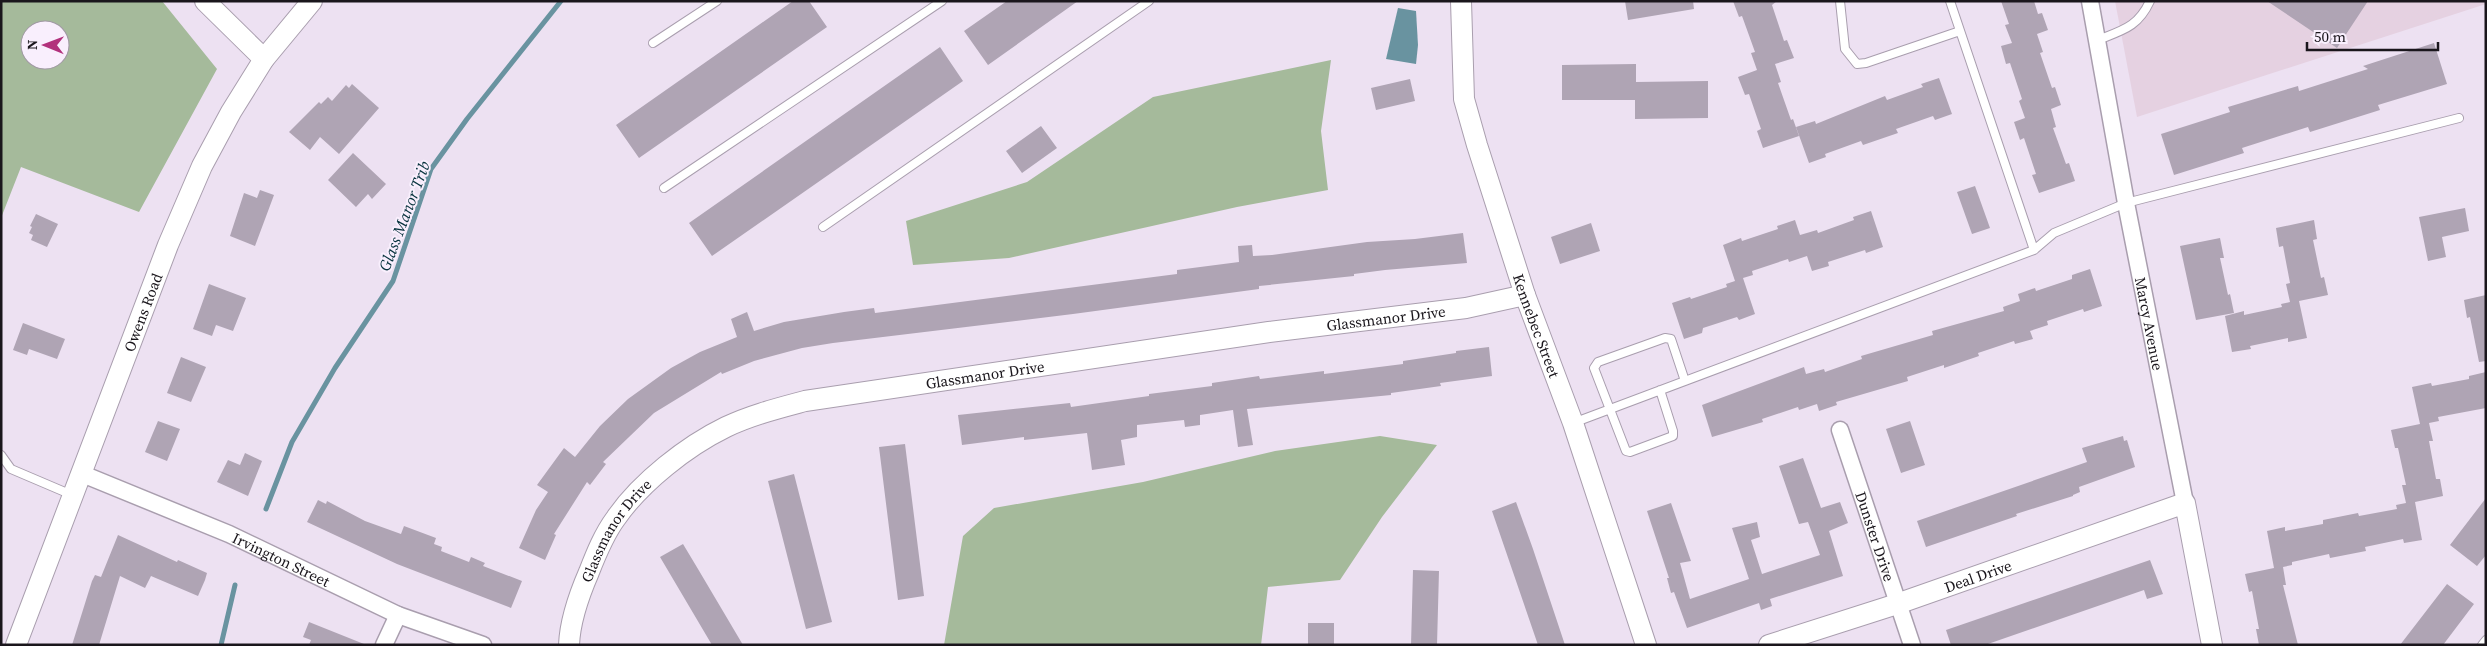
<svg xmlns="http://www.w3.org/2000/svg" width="2487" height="646" font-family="'Source Serif 4',serif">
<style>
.education{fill:#e5d1e1}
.forest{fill:#a5ba9b;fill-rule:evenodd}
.water{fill:#6993a0}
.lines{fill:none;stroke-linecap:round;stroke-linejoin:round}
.stream{stroke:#6993a0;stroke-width:5}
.building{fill:#afa4b4}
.service-casing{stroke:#a99eae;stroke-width:10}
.minor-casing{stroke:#a99eae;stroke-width:19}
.tertiary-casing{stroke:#a99eae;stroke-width:22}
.service{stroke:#fff;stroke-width:8}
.minor{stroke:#fff;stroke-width:16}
.tertiary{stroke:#fff;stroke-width:20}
.labels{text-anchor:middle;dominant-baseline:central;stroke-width:4;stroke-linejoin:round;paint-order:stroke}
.street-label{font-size:15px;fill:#1a161c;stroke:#f9effd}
.water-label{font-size:16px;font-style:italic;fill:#07323d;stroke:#f9effd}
</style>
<rect width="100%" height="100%" fill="#ede1f2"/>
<path class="education" d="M2115,1H2486V4L2137,117Z"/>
<path class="forest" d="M1,1H162L217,69L139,212L21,167L1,218ZM30,30H60V60H30Z
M1331,60L1321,131L1328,190L1237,207L1009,258L913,265L906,221L1027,182L1153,97Z
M1380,436L1437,445L1382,517L1340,580L1268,587L1261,645H944L963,536L994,508L1143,482L1275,451Z"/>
<path class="water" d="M1398,8L1416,11L1418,45L1416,64L1386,59Z"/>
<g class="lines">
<path class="stream" d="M266,509L292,442L335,368L393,281L431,169L467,119L561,1
M221,645L235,585"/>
</g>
<path class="building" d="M793,1H809L827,27L639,158L616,125Z
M1007,1H1078L988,65L964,31Z
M1625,1H1693L1694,9L1628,20Z
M1733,1H1777L1772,5L1784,41L1787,40L1794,58L1775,64L1781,82L1778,83L1791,120L1793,119L1799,136L1763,148L1757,131L1761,129L1749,94L1745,95L1738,77L1757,70L1751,53L1755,52L1742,16L1739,17Z
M2001,1H2034L2038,14L2042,13L2048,30L2037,34L2043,52L2040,53L2052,88L2055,87L2061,105L2051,109L2056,127L2053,128L2066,164L2069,163L2075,181L2039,193L2032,175L2036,174L2024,138L2020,140L2014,122L2025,118L2019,101L2022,99L2010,63L2006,64L2001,46L2012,43L2005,25L2009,24Z
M2267,1H2368L2337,48Z
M2434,43L2447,84L2378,105L2380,110L2310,132L2308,127L2242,148L2244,153L2174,175L2161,134L2230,112L2228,107L2298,86L2299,91L2368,69L2363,66Z
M940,47L963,81L712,256L689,223Z
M1636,64V82L1708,81V118L1635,119V100H1562V65Z
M1939,78L1952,114L1935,120L1933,116L1896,129L1898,133L1863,145L1861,141L1825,154L1826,157L1809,163L1796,127L1815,121L1816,124L1885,96L1887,100L1923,87L1921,84Z
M1410,79L1415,101L1376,110L1371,88Z
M352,84L379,108L339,154L320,137L310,150L289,132L319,102L321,104L328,97L332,101L346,85L349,88Z
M1041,126L1057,148L1022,173L1006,151Z
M353,153L386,184L372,199L368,194L356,207L328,180Z
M1975,186L1990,228L1972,234L1957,192Z
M260,190L274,195L255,246L230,236L244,193L257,198Z
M2465,208L2469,231L2442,237L2446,257L2428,261L2419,217Z
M1871,211L1883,247L1866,253L1865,250L1828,262L1829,266L1812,271L1807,256L1789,262L1788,259L1752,271L1753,275L1743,278L1755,314L1739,320L1737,317L1703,328L1702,333L1684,339L1672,303L1690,297L1691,299L1727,287L1726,284L1735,281L1723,245L1741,238L1742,241L1778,229L1777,226L1795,220L1800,235L1817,230L1818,233L1854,220L1853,217Z
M36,214L58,224L47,247L31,240L33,235L29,233L32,227L30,226Z
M2314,220L2317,239L2313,240L2321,278L2324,277L2328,295L2299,301L2307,338L2288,342V338L2250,346L2251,349L2232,352L2225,316L2244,311V315L2282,307L2281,304L2290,302L2286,284L2290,283L2283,246L2279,247L2276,228Z
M1591,223L1600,251L1560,264L1551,237Z
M1463,233L1467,263L1385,270L1354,274V276L1259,286V289L1073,314L833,343L802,348L754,361L722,374L721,372L654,413L603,462L606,464L590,485L587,482L554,534L556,535L545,560L519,548L536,510L548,492L537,485L564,448L575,457L600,426L628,399L671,368L700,352L737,337L731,319L747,312L754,331L784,322L844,312L874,308L875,313L1177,274V270L1239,262L1238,246L1252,245L1253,256L1272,255L1367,242L1415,239Z
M2220,238L2224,258H2220L2228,295L2230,294L2234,313L2196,320L2180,246Z
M2090,269L2102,306L2084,312L2083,309L2047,321L2048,325L2030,331L2033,339L2015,344L2014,341L1978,353L1979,356L1944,368V365L1907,377L1908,381L1836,402L1837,405L1819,411L1817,404L1799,410L1798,407L1762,419L1763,422L1712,437L1702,405L1804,367L1806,374L1824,369L1825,372L1862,359L1861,356L1933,335L1932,331L2004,311L2003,307L2020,301L2018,294L2035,288L2036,291L2072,279V275Z
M209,284L246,298L233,331L216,325L212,336L193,329Z
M2486,295V361L2479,362L2470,317L2467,318L2464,300Z
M23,323L65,339L57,359L29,349L27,355L13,350Z
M1489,347L1492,376L1440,383L1441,386L1391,393V395L1247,409L1253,445L1238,447L1233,410L1200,415V425L1185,427L1184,420L1137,425V437L1121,440L1125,465L1092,470L1087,433L1024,440V437L962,445L958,415L1070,403L1071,407L1149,396V394L1212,386V383L1259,376L1260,379L1324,371V374L1403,364V361L1456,353V351Z
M181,357L206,367L191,402L167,393Z
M2486,372V408L2438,417L2439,421L2429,423L2433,441H2429L2436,479H2440L2443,496L2415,502L2422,540L2404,543L2403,539L2365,547L2366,551L2330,558L2329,554L2292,562V565L2283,567L2286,585H2283L2298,645H2259L2256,629H2259L2252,591L2249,592L2245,574L2274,568L2267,531L2285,527V531L2323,524V520L2358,513L2359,516L2397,509L2396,505L2406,503L2402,485H2406L2398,448H2395L2391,430L2420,424L2412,387L2431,383L2432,386L2469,379V376Z
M158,421L180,429L167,461L145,452Z
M1910,421L1925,465L1901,473L1886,429Z
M2123,436L2124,441L2127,440L2135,467L2079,487L2080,492L2073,495V496L2016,514L2017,516L1926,547L1917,521L2087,462L2082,448Z
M905,444L924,596L898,600L879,447Z
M245,453L262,461L248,496L217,482L228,460L240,465Z
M1803,458L1821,508L1840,502L1848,523L1829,531L1843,576L1770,599L1772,606L1761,610L1759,603L1687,628L1674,592L1671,593L1667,578H1669L1647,511L1671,503L1691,561L1680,563L1690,599L1749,579L1732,528L1757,522L1760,537L1751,540L1762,574L1820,555L1808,522L1799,524L1779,466Z
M794,474L832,622L806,629L768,481Z
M2486,498V555L2477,566L2450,545Z
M318,500L326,504L327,501L365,521L401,534L404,526L436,538L434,544L442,547L441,551L469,562L471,557L485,563L483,566L522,581L511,608L397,564L307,522Z
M1516,502L1533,549L1565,645H1538L1492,511Z
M118,535L177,562L178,560L207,573L205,580L198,596L151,576L145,588L120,576L99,645H72L92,581L95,575L101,577Z
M683,544L698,569L743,645H712L660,557Z
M2150,560L2163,594L2147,599L2144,590L1985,645H1951L1946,630Z
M1413,570L1439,571L1437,645H1411Z
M2447,584L2474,604L2443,645H2400Z
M309,622L364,644V645H309L311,640L303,637Z
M1308,623H1334V645H1308Z"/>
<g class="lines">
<defs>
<path id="service" d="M1840,1L1845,49L1857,64L1866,63L1960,31
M1950,1L2034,250
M2098,40C2123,30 2138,27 2150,1
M653,43L717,1
M664,188L942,1
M823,227L1149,1
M1660,390L1673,431V436L1630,452L1626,451L1594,368L1598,362L1665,338L1671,339L1685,381
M1573,423L2034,250L2054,233L2126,203L2459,118
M1,455L11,469L72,495
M2482,645L2486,640"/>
<g id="minor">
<path id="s1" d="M2090,1L2126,203L2185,503"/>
<path id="s2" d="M1840,430L1912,645"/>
<path id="s3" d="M80,473L229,534L398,615L483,645"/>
<path d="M384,645L398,615"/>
</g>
<g id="tertiary">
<path d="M205,1L264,59"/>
<path id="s4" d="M1461,1L1464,99L1477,145L1525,295L1573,423L1646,645"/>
<path id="s5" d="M16,645L168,245L202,166L231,112L264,59L312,1"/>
<path id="s6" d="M569,645C570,620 579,595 589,572C596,554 604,534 616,518C641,482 687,446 726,427C751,415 779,408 805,401L1269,332L1466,308L1525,295"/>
<path id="s7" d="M1769,645L1897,604L2185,503L2212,645"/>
</g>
</defs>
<use href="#service" class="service-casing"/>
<use href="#minor" class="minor-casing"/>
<use href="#tertiary" class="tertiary-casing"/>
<use href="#service" class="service"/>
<use href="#minor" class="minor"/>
<use href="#tertiary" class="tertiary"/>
</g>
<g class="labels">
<g class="street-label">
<text stroke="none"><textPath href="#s5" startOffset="356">Owens Road</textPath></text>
<text stroke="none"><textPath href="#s6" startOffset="951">Glassmanor Drive</textPath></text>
<text stroke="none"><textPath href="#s1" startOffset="328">Marcy Avenue</textPath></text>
<text stroke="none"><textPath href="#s4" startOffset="336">Kennebec Street</textPath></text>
<text stroke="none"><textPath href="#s6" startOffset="546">Glassmanor Drive</textPath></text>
<text stroke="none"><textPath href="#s6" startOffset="126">Glassmanor Drive</textPath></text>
<text stroke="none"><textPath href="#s2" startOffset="112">Dunster Drive</textPath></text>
<text stroke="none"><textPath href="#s3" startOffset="219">Irvington Street</textPath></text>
<text stroke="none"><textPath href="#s7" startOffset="220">Deal Drive</textPath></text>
</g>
<g class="water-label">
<text transform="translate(404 216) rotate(-69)">Glass Manor Trib</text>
</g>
</g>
<rect width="2487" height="646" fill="none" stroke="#1a161c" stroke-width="5"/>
<g transform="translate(45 45) rotate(271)"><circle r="24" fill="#f9effd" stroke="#a098a3"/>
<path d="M0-4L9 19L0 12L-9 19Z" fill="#b2317c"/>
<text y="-8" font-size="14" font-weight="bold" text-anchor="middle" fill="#1a161c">N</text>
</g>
<path d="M2307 42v8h131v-8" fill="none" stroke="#1a161c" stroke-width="2.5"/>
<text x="2314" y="42" font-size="15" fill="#1a161c" stroke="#f9effd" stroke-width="4" paint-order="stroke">50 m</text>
</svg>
